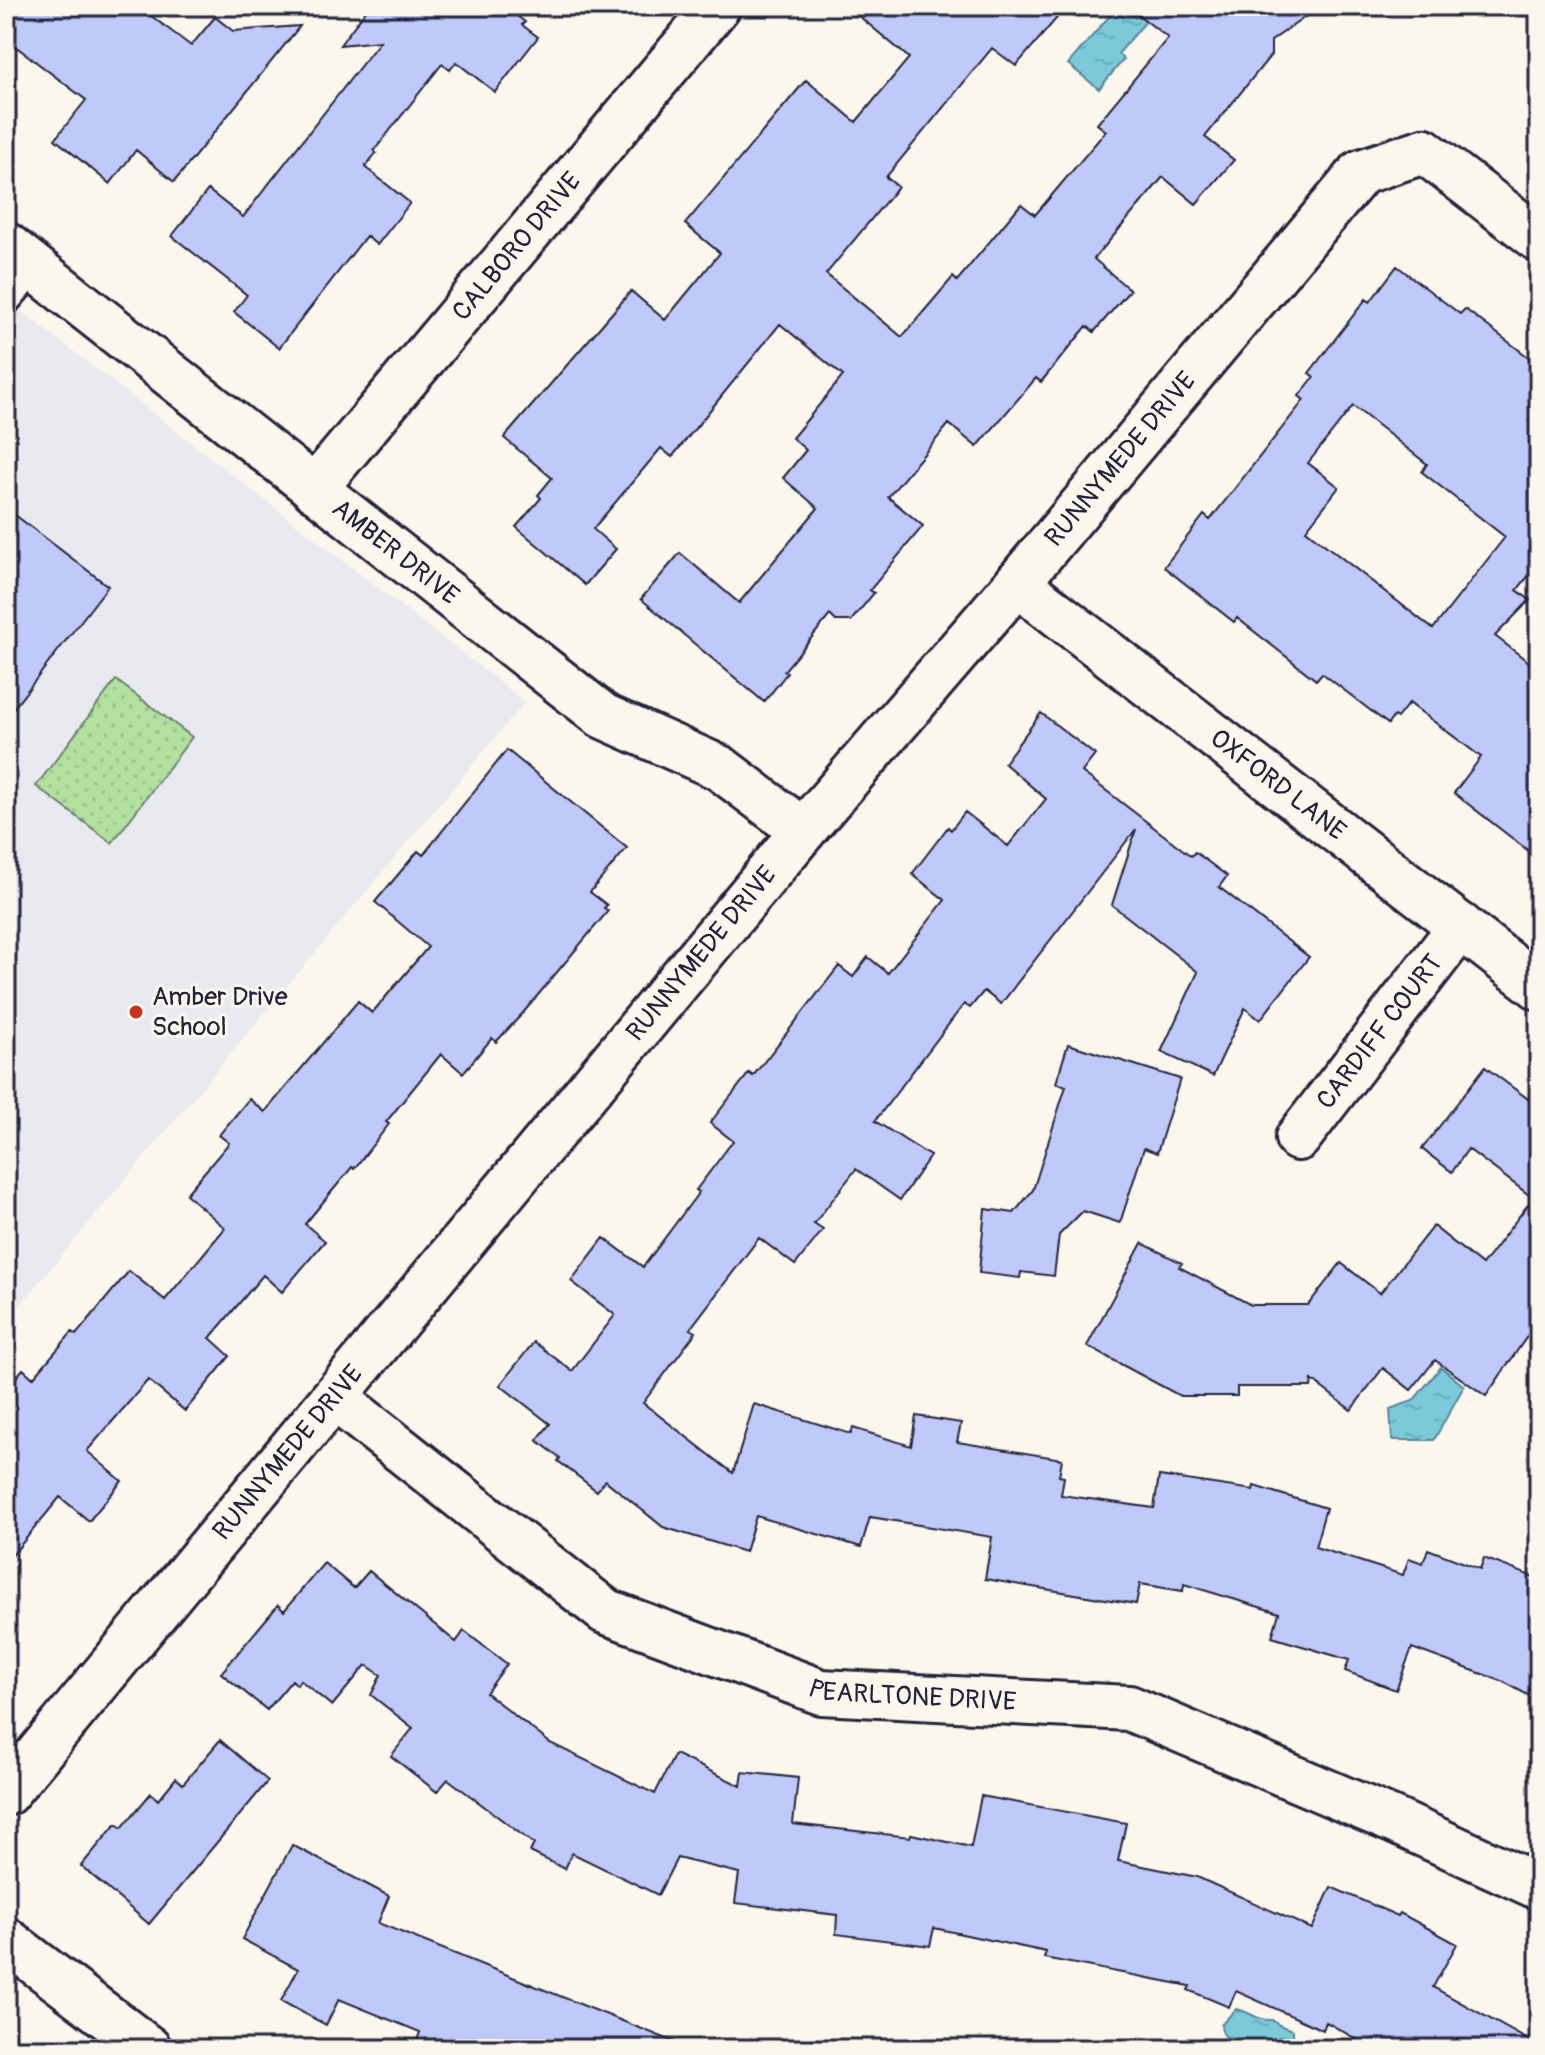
<svg xmlns="http://www.w3.org/2000/svg" width="1545" height="2055" font-family="Pangolin,sans-serif">
<style>
.built{fill:#e9eaf0}
.park{fill:url(#park-dots);stroke:#6a816d;stroke-width:2}
.water{fill:url(#water-ripples);stroke:#57869a;stroke-width:2}
.building{fill:#bfcafb;stroke:#22223b;stroke-width:2;fill-rule:evenodd}
.lines{fill:none;stroke-linecap:round;stroke-linejoin:round}
.service-casing{stroke:#22223b;stroke-width:30}
.minor-casing{stroke:#22223b;stroke-width:50}
.service{stroke:#fbf7ec;stroke-width:24}
.minor{stroke:#fbf7ec;stroke-width:44}
.poi-dot{fill:#c8321e;stroke:#fbf7ec;stroke-width:3}
.labels{text-anchor:middle;dominant-baseline:central;stroke-width:6;stroke-linejoin:round;paint-order:stroke}
.street-label{font-size:26px;fill:#22223b;stroke:#fbf7ec}
.poi-label{font-size:26px;fill:#22223b;stroke:#fbf7ec;text-anchor:start}
</style>
<defs>
<pattern id="park-dots" width="8" height="8" patternUnits="userSpaceOnUse" patternTransform="scale(2)"><rect width="8" height="8" fill="#b1e09f"/><path d="M2 2h.1M6 6h.1" fill="none" stroke="#98c08a" stroke-width="1.8" stroke-linecap="round"/></pattern>
<pattern id="water-ripples" width="26" height="14" patternUnits="userSpaceOnUse" patternTransform="scale(2)"><rect width="26" height="14" fill="#7bc9da"/><path d="M2 4q2-2 4 0t4 0M15 11q2-2 4 0t4 0" fill="none" stroke="#6aacbc"/></pattern>
</defs>
<rect width="100%" height="100%" fill="#fbf7ec"/>
<filter id="ink" filterUnits="userSpaceOnUse"><feTurbulence type="fractalNoise" baseFrequency=".0125" numOctaves="2"/><feDisplacementMap in="SourceGraphic" scale="16" xChannelSelector="R" yChannelSelector="G"/><feConvolveMatrix kernelMatrix="1 2 1 2 8 2 1 2 1" color-interpolation-filters="sRGB"/></filter>
<g filter="url(#ink)">
<path class="built" d="M6,299L525,702L6,1322Z"/>
<path class="park" d="M116,680L192,737L112,843L36,786Z"/>
<path class="water" d="M1118,6H1159L1118,54L1124,59L1099,89L1068,64Z
M1441,1367L1464,1386L1434,1440H1392L1390,1409L1413,1401Z
M1236,2009C1250,2011 1256,2021 1272,2020L1281,2026L1293,2030V2039L1287,2049H1245C1234,2044 1221,2038 1221,2025Z"/>
<path class="building" d="M6,6H138L191,46L215,17L233,31L300,26L174,182L136,150L110,184L55,139L86,100L6,39Z
M369,6H504L525,22L522,25L538,37L495,92L456,62L450,70L442,64L374,151L376,153L365,167L410,203L377,245L366,236L279,348L234,312L247,295L172,236L208,190L243,217L380,41L340,45Z
M847,6H1067L1016,66L992,48L886,177L898,187L826,274L902,337L953,277L957,281L1021,204L1035,215L1106,131L1097,124L1168,38L1127,6H1321L1271,41V55L1205,137L1234,160L1196,204L1163,177L1094,259L1130,290L1094,332L1087,326L1041,382L1036,378L977,447L949,424L888,497L923,526L870,590L874,593L851,621H836L830,615L784,671L787,673L764,702L641,599L680,553L739,603L818,508L783,478L806,450L792,438L843,376L780,324L672,457L661,448L593,529L616,549L585,585L516,527L541,498L538,495L552,478L504,438L631,291L665,320L720,253L685,224L806,80L856,122L909,58Z
M1397,266L1460,314L1465,309L1539,365V563L1517,590L1530,600L1495,636L1539,670V859L1454,793L1481,757L1409,703L1397,718L1394,716L1388,724L1322,673L1316,680L1237,618L1234,622L1164,567L1204,515L1210,520L1304,400L1299,396L1314,377L1309,373L1366,299L1370,302ZM1353,406L1427,464L1422,472L1505,537L1433,629L1306,530L1339,487L1308,463Z
M6,508L108,586L6,718Z
M1041,713L1095,755L1082,772L1191,856L1195,852L1227,876L1219,887L1309,957L1260,1020L1245,1008L1213,1076L1161,1052L1198,972L1112,905L1136,829L1001,1004L984,991L970,1008L964,1004L875,1121L930,1156L900,1200L856,1169L814,1224L823,1230L795,1265L759,1238L690,1329L696,1332L643,1403L733,1473L754,1404L851,1434L853,1428L911,1446L916,1416L961,1423L957,1442L1062,1459L1059,1476L1064,1477L1061,1495L1154,1508L1159,1476L1253,1490L1254,1486L1326,1508L1315,1547L1403,1575L1409,1558L1423,1563L1428,1549L1480,1569L1484,1558L1539,1579V1701L1504,1682L1412,1648L1396,1690L1345,1671L1349,1660L1272,1637L1279,1613L1184,1584L1183,1591L1140,1584L1136,1604L985,1579L992,1537L870,1517L861,1547L756,1516L745,1552L663,1527L605,1480L597,1491L558,1461L560,1458L537,1440L550,1424L500,1385L534,1342L572,1371L615,1315L571,1281L604,1238L643,1267L699,1192L696,1190L733,1141L710,1123L749,1073L753,1076L839,966L853,977L868,957L888,973L945,900L912,874L948,827L951,830L965,812L1008,846L1046,799L1004,763Z
M507,750L627,848L590,892L607,905L604,908L608,911L523,1013L496,1042L492,1038L463,1073L441,1054L386,1122L389,1124L354,1169L352,1167L305,1224L325,1241L282,1292L263,1275L210,1338L230,1356L185,1411L148,1380L87,1451L122,1481L89,1521L60,1497L6,1563V1389L23,1369L33,1378L72,1332L76,1335L129,1271L165,1300L225,1228L186,1194L229,1143L219,1135L249,1099L265,1112L358,1001L372,1013L428,947L375,902L418,851L423,855Z
M1068,1044L1180,1079L1157,1153L1144,1148L1120,1223L1083,1211L1059,1235L1054,1276L1021,1272L1020,1278L979,1273L985,1209L1014,1213L1033,1190L1066,1086L1056,1083Z
M1485,1067L1539,1107V1319L1486,1396L1435,1360L1411,1390L1383,1368L1351,1410L1312,1380L1311,1387H1237V1396H1180L1087,1346L1142,1243L1182,1263L1179,1267L1251,1305H1308L1341,1263L1380,1293L1433,1226L1482,1265L1533,1198L1468,1149L1452,1172L1422,1149Z
M324,1563L354,1588L369,1571L456,1642L464,1631L507,1664L486,1693L550,1743L655,1794L675,1754L741,1786L743,1772L798,1778L793,1824L910,1837L911,1834L971,1847L981,1796L1126,1823L1118,1861L1197,1877L1312,1929L1331,1887L1398,1916L1400,1913L1457,1944L1433,1987L1539,2046V2049H1374L1326,2022L1323,2030L1236,1991L1229,2007L1188,1990L1190,1986L1044,1958L1046,1952L934,1928L930,1946L836,1934L837,1915L735,1903L739,1873L677,1858L658,1895L572,1853L565,1869L530,1852L534,1844L448,1779L437,1792L391,1756L413,1728L371,1695L381,1675L366,1665L332,1706L300,1680L297,1685L292,1680L267,1710L221,1673L278,1605L284,1611Z
M220,1740L268,1781L149,1924L81,1866L116,1824L122,1828L151,1793L158,1800L176,1778L183,1784Z
M292,1845L389,1896L378,1923L687,2047V2049H414L420,2032L339,1999L326,2025L281,2001L298,1969L242,1939Z"/>
<g class="lines">
<defs>
<path id="service" d="M6,303L36,268"/>
<g id="minor">
<path id="s1" d="M6,245L603,716L720,768L803,831"/>
<path id="s2" d="M314,489L718,6"/>
<path id="s3" d="M1017,583L1539,987"/>
<path id="s4" d="M1298,1138L1461,926"/>
<path id="s5" d="M335,1398L605,1611L821,1692L1129,1708L1395,1821L1539,1887"/>
<path id="s6" d="M6,1793L803,831L1017,583L1361,172L1424,151L1539,239"/>
<path d="M6,1940L149,2049"/>
</g>
</defs>
<use href="#service" class="service-casing"/>
<use href="#minor" class="minor-casing"/>
<use href="#service" class="service"/>
<use href="#minor" class="minor"/>
</g>
</g>
<circle class="poi-dot" cx="136" cy="1012" r="8"/>
<g class="labels">
<g class="street-label">
<text stroke="none"><textPath href="#s2" startOffset="316">CALBORO DRIVE</textPath></text>
<text stroke="none"><textPath href="#s6" startOffset="1738">RUNNYMEDE DRIVE</textPath></text>
<text stroke="none"><textPath href="#s1" startOffset="496">AMBER DRIVE</textPath></text>
<text stroke="none"><textPath href="#s3" startOffset="330">OXFORD LANE</textPath></text>
<text stroke="none"><textPath href="#s6" startOffset="1090">RUNNYMEDE DRIVE</textPath></text>
<text stroke="none"><textPath href="#s4" startOffset="134">CARDIFF COURT</textPath></text>
<text stroke="none"><textPath href="#s6" startOffset="442">RUNNYMEDE DRIVE</textPath></text>
<text stroke="none"><textPath href="#s5" startOffset="666">PEARLTONE DRIVE</textPath></text>
</g>
<g class="poi-label">
<text x="152" y="997">Amber Drive<tspan x="152" dy="30">School</tspan></text>
</g>
</g>
<rect width="1545" height="2055" fill="none" stroke="#fbf7ec" stroke-width="32"/>
<rect x="16" y="16" width="1513" height="2023" fill="none" stroke="#22223b" stroke-width="3" filter="url(#ink)"/>
</svg>
